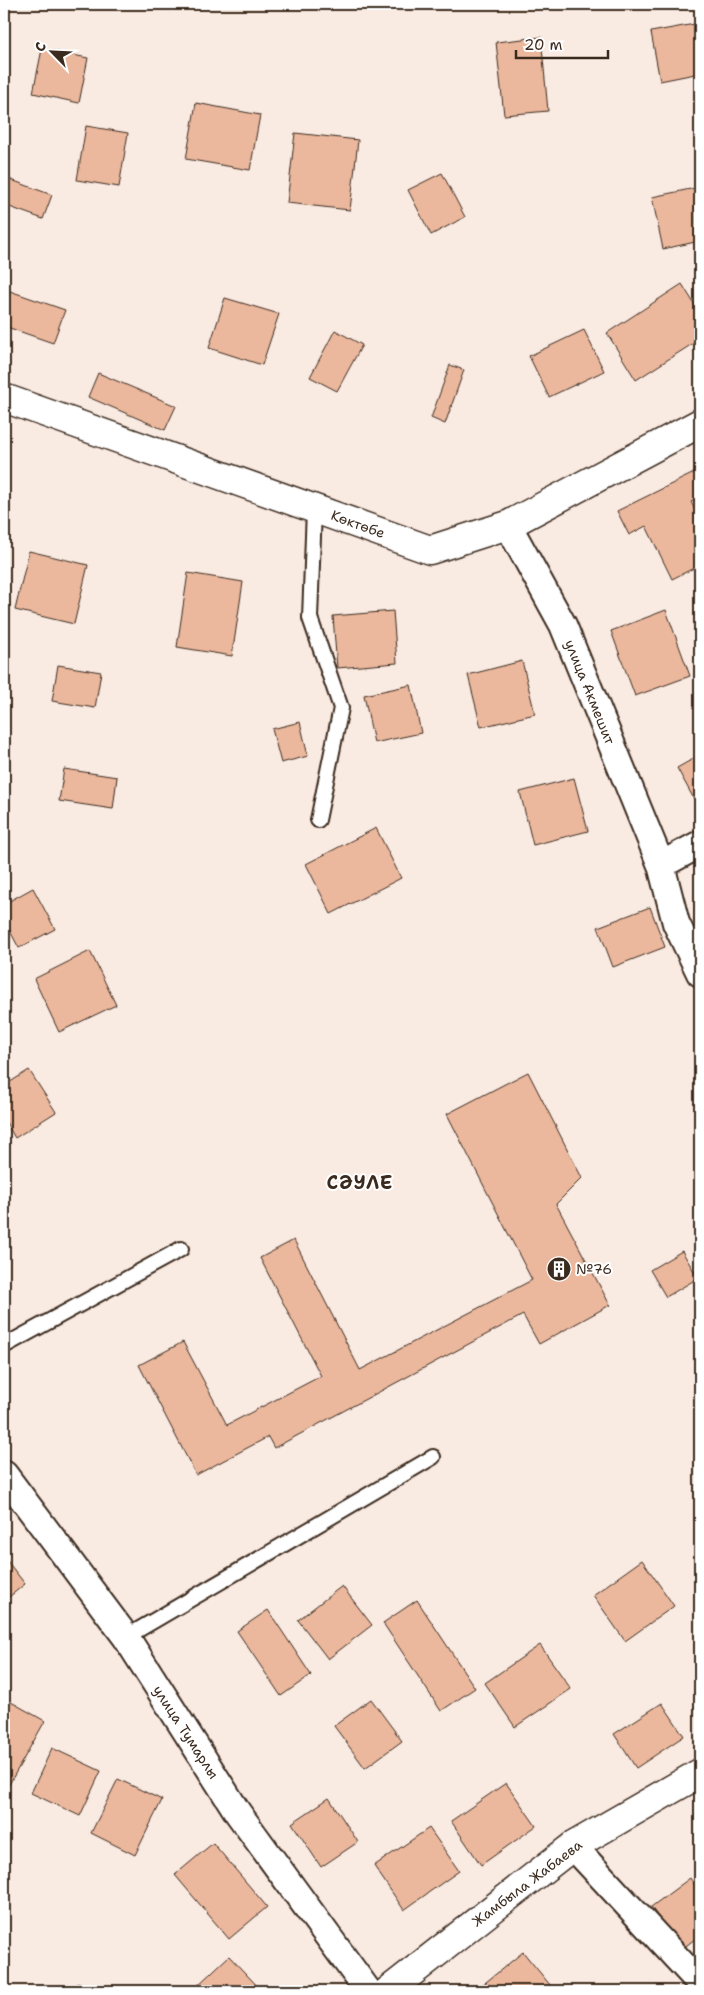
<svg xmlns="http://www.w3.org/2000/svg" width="704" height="1995" font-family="'Shantell Sans',sans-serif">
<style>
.building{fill:#ebb89d;stroke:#3b2a1e}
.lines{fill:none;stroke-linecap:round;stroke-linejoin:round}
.lane-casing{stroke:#3b2a1e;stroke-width:18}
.street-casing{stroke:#3b2a1e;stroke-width:30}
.secondary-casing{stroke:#3b2a1e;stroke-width:31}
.lane{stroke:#fff;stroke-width:14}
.street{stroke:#fff;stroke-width:26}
.secondary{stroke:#fff;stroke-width:28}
.labels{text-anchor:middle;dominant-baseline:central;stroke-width:4;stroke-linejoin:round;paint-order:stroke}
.street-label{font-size:14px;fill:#3b2a1e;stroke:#fff}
.poi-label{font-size:14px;fill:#3b2a1e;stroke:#fff;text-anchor:start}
.district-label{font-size:19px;font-weight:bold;letter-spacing:1px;fill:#3b2a1e;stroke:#fff}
</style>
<rect width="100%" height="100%" fill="#f9eae2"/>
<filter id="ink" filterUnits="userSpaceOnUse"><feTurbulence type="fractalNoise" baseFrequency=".02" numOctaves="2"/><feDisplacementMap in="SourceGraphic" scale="10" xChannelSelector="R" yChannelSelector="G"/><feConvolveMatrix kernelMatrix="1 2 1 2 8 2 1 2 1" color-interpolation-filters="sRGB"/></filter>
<g filter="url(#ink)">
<path class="building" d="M700,23V73L660,81L651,32Z
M541,37L548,111L504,115L496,42Z
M42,49L88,58L79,103L33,93Z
M196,103L260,115L250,170L186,159Z
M86,126L128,133L119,187L77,180Z
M295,133L358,140L350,210L287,203Z
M442,173L465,217L431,235L408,190Z
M6,178L52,195L43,219L4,205Z
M700,187V241L663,249L652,197Z
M682,284L700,313V339L636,380L607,333Z
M4,289L65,310L53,343L4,326Z
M225,298L279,314L262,365L209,348Z
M335,330L362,345L337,391L310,377Z
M584,330L604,371L549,397L529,356Z
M450,365L464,370L445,424L431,418Z
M98,373L176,406L165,430L88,397Z
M700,470V497L691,502L700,520V565L672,579L646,526L629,535L617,511Z
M29,551L88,565L74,624L15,610Z
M188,573L243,582L232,656L177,647Z
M666,610L690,676L635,696L611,631Z
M393,611L397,663L337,668L333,616Z
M522,661L535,714L481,727L468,675Z
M58,665L101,672L95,708L52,701Z
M411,685L421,733L374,743L364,695Z
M300,722L308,756L281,763L272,729Z
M700,755V810L677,768Z
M64,769L117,777L113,809L59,801Z
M574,778L588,831L533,845L520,792Z
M376,828L401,878L331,914L306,864Z
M33,888L55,929L19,948L4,920V904Z
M650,907L665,947L613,967L598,927Z
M90,951L116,1005L59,1032L34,979Z
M29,1070L56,1112L15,1138L4,1119V1086Z
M528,1072L582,1178L556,1204L610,1305L539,1344L523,1315L274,1448L268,1437L196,1475L139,1365L183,1342L227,1425L321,1376L260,1258L294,1240L360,1370L532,1280L447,1114Z
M682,1251L698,1278L666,1297L650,1270Z
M4,1557L25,1584L4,1601Z
M642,1560L674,1606L625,1641L593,1595Z
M342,1586L372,1625L328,1659L298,1620Z
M417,1600L475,1688L441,1711L383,1623Z
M268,1610L311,1675L281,1696L237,1631Z
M540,1645L571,1689L515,1727L485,1683Z
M4,1698L45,1721L7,1788L4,1786Z
M371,1699L402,1741L365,1768L334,1726Z
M662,1703L684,1736L636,1768L614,1734Z
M52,1748L101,1771L80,1816L31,1793Z
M118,1779L162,1800L135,1855L91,1833Z
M506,1783L536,1826L481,1865L451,1821Z
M329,1798L358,1842L321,1867L292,1823Z
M429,1828L459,1871L404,1910L374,1866Z
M213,1843L267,1907L229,1939L175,1875Z
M690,1878L700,1893V1935L682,1949L651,1907Z
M523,1952L555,1991H475Z
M229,1956L262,1991H202L197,1986Z
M79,1982L87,1991H69Z"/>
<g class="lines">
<defs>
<path id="lane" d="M314,509L310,618L341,708L318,820
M4,1346L181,1249
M126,1637L433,1457"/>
<path id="street" d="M508,525L563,625L661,865L700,844
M661,865L676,923L700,973
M4,1474L126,1637L238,1813L368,1991
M573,1846L700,1983"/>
<path id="secondary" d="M4,398L430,550L508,525L700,423
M388,1991L573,1846L700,1773"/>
</defs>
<use href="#lane" class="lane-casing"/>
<use href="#street" class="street-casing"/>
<use href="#secondary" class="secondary-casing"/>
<use href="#lane" class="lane"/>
<use href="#street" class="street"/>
<use href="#secondary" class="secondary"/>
</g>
</g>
<defs>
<symbol id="building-disc" viewBox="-11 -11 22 22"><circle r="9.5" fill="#3b2a1e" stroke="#fff"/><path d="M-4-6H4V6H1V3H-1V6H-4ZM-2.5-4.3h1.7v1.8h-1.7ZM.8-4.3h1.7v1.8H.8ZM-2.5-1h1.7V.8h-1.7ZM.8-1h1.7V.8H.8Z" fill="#fff"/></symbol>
</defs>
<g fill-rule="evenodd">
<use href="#building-disc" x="545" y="1255" width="28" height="28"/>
</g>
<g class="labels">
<g class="street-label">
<text transform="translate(358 524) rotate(20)">Көктөбе</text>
<text transform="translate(590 692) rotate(68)">улица Акмешит</text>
<text transform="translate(186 1732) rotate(57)">улица Тумарлы</text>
<text transform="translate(527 1883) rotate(-37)">Жамбыла Жабаева</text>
</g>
<g class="poi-label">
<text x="576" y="1269">№76</text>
</g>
<g class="district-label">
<text x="360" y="1182">СӘУЛЕ</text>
</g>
</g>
<rect width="704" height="1995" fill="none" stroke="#fff" stroke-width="20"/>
<rect x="10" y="10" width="684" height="1975" fill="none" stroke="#3b2a1e" stroke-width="2" filter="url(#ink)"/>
<g transform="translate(52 52) rotate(294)" stroke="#ffffff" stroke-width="4" paint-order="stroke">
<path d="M0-4L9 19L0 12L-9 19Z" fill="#3b2a1e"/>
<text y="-8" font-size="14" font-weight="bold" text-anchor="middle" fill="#3b2a1e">С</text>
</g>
<path d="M516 50v8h92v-8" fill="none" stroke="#3b2a1e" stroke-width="2.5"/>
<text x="524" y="50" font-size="15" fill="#3b2a1e" stroke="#ffffff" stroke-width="4" paint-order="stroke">20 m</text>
</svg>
